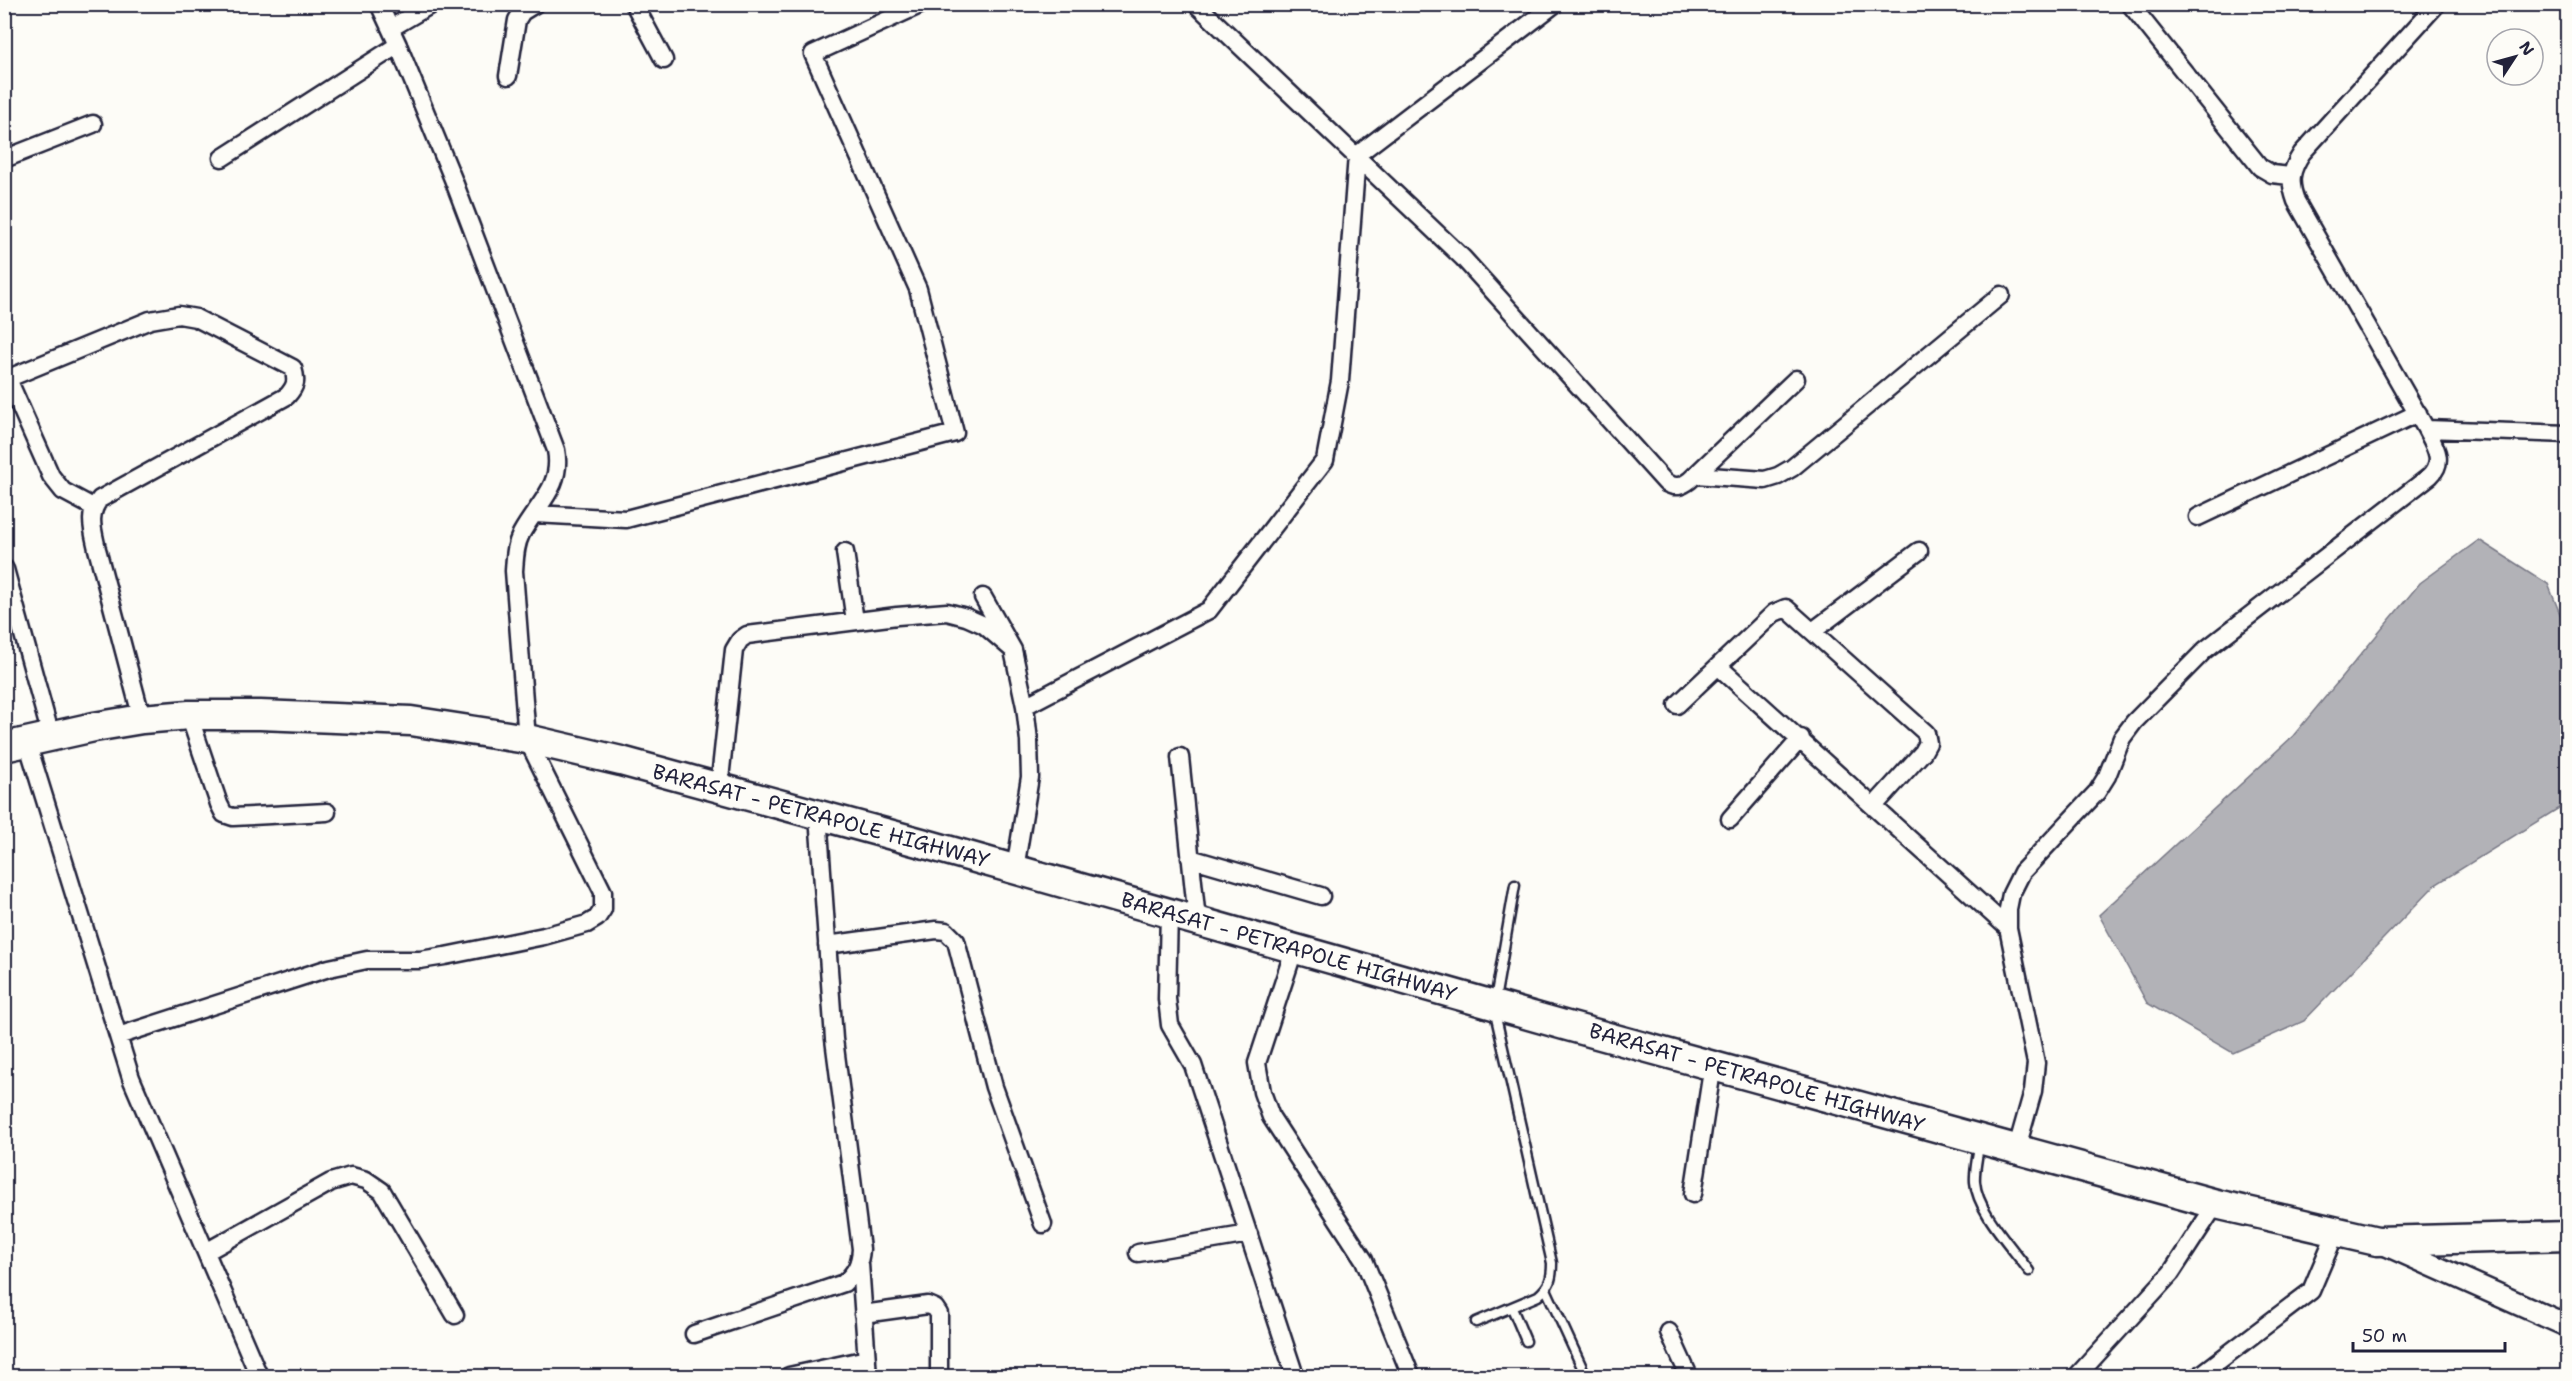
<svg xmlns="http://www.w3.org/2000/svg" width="2572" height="1381" font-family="'Shantell Sans',sans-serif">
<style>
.water{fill:#b2b2b7;stroke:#787885;stroke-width:1.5}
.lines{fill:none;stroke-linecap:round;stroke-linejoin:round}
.service-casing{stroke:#22223b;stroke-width:13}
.minor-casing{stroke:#22223b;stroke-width:21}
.tertiary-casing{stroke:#22223b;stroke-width:26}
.trunk-casing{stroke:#22223b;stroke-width:33}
.service{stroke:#fdfcf7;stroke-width:8}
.minor{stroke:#fdfcf7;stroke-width:16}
.tertiary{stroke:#fdfcf7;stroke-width:21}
.trunk{stroke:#fdfcf7;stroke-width:28}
.labels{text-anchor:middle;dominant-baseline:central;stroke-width:4.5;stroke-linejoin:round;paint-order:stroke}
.street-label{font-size:21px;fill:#22223b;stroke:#fdfcf7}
</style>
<rect width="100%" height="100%" fill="#fdfcf7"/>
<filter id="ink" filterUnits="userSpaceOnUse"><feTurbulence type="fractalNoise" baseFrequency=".0167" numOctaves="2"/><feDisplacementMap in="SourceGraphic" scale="12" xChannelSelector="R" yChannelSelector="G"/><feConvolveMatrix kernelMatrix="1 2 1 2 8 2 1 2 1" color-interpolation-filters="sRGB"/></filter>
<g filter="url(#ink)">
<path class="water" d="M2479,540L2548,584L2567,631V803L2435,885L2304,1021L2233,1053L2147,1003L2099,915L2293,736L2420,583Z"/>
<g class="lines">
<defs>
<path id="service" d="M1495,1000L1515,885
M1979,1144C1978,1156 1974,1170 1975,1182C1977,1211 2012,1247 2029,1271
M1546,1289L1586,1376
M1512,1308L1526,1341
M1476,1322L1538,1296C1550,1286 1552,1279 1552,1263L1495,1013"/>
<path id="minor" d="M634,4L664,60
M1196,4L1463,258L1666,483C1676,488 1681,487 1690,480L1796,379
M2130,4L2260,167L2272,174L2290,176
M391,28L432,4
M508,76L517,20L522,12L535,4
M222,158L398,45
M4,159L93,124
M8,379L51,476L63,491L93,507
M4,380L150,320L179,315L196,318L293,368C297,381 296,386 287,396L100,499C87,514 93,530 97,549L142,719
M2426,429L2568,434
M1696,475L1765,480L1778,476L1792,468L2001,295
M535,514L626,519L955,433L918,289L813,54L922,4
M2198,517L2418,413
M845,552L855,621
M5,569L51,736
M983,597L1013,650L1025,706L1029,741L1030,777L1015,869
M1813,631L1919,551
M1718,666L2008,928
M1677,705L1774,613L1786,608L1926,733L1928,743L1923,752L1874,806
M1025,706L1209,610L1325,460L1340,381L1357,155L1555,4
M189,715L219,804L224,814L233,817L327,812
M27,742L131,1078L259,1376
M1180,757L1197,920
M719,788L734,650L740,640L747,635L897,616L947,612L966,617L984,625L1013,650
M1730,819L1801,738
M1190,858L1321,896
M1169,912L1167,999L1170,1025L1193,1065L1295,1376
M827,945L936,930L946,931L956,941L994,1087L1043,1224
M1295,947L1257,1063L1262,1092L1271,1117L1364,1260L1411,1376
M118,1036L329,968L367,960H420L445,956L544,936L587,924L597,918L603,909V892L527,739L514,571C515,558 515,546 521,534C537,504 563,487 556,450L453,179L398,45L379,4
M2016,1151L2033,1091L2036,1063L2008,928V909L2011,894L2022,872L2097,792L2107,776L2122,738L2134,722L2205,650L2430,476C2446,461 2434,445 2426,429L2296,201C2289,182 2290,171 2302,153L2437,4
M1693,1194L1713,1064
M206,1252L331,1182L351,1176L366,1180L382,1191L455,1315
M1138,1253L1249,1234
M860,1264L868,1376
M863,1314L928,1305L935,1308L939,1314V1376
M1669,1332L1689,1376
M694,1334L844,1283C856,1272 860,1264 861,1249L834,1039L818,815
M789,1376L867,1359
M2077,1376L2171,1273L2216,1204
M2199,1376L2311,1291L2336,1232"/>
<path id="tertiary" d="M2382,1243L2568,1326"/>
<path id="trunk" d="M4,747L94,727L142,719L189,715H260L411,721L527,739L621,761L929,845L1564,1025L2216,1204L2377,1241L2568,1236"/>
</defs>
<use href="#service" class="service-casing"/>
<use href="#minor" class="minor-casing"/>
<use href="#tertiary" class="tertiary-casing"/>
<use href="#trunk" class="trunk-casing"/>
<use href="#service" class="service"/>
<use href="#minor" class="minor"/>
<use href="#tertiary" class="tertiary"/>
<use href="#trunk" class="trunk"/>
</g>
</g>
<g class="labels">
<g class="street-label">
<text transform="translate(821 816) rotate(15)">BARASAT - PETRAPOLE HIGHWAY</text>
<text transform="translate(1289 947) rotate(16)">BARASAT - PETRAPOLE HIGHWAY</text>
<text transform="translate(1757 1078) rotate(16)">BARASAT - PETRAPOLE HIGHWAY</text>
</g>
</g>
<rect width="2572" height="1381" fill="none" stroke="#fdfcf7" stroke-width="24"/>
<rect x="12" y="12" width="2548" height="1357" fill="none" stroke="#22223b" stroke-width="2" filter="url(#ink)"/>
<g transform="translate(2515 57) rotate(54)"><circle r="28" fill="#fdfcf7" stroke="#a5a5ac" stroke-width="1.5"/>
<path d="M0-4.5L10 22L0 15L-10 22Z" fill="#22223b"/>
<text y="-9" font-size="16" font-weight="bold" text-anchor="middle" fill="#22223b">N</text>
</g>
<path d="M2353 1342v9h152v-9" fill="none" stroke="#22223b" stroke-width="3"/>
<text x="2362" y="1342" font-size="18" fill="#22223b" stroke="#fdfcf7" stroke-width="4.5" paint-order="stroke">50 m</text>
</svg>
